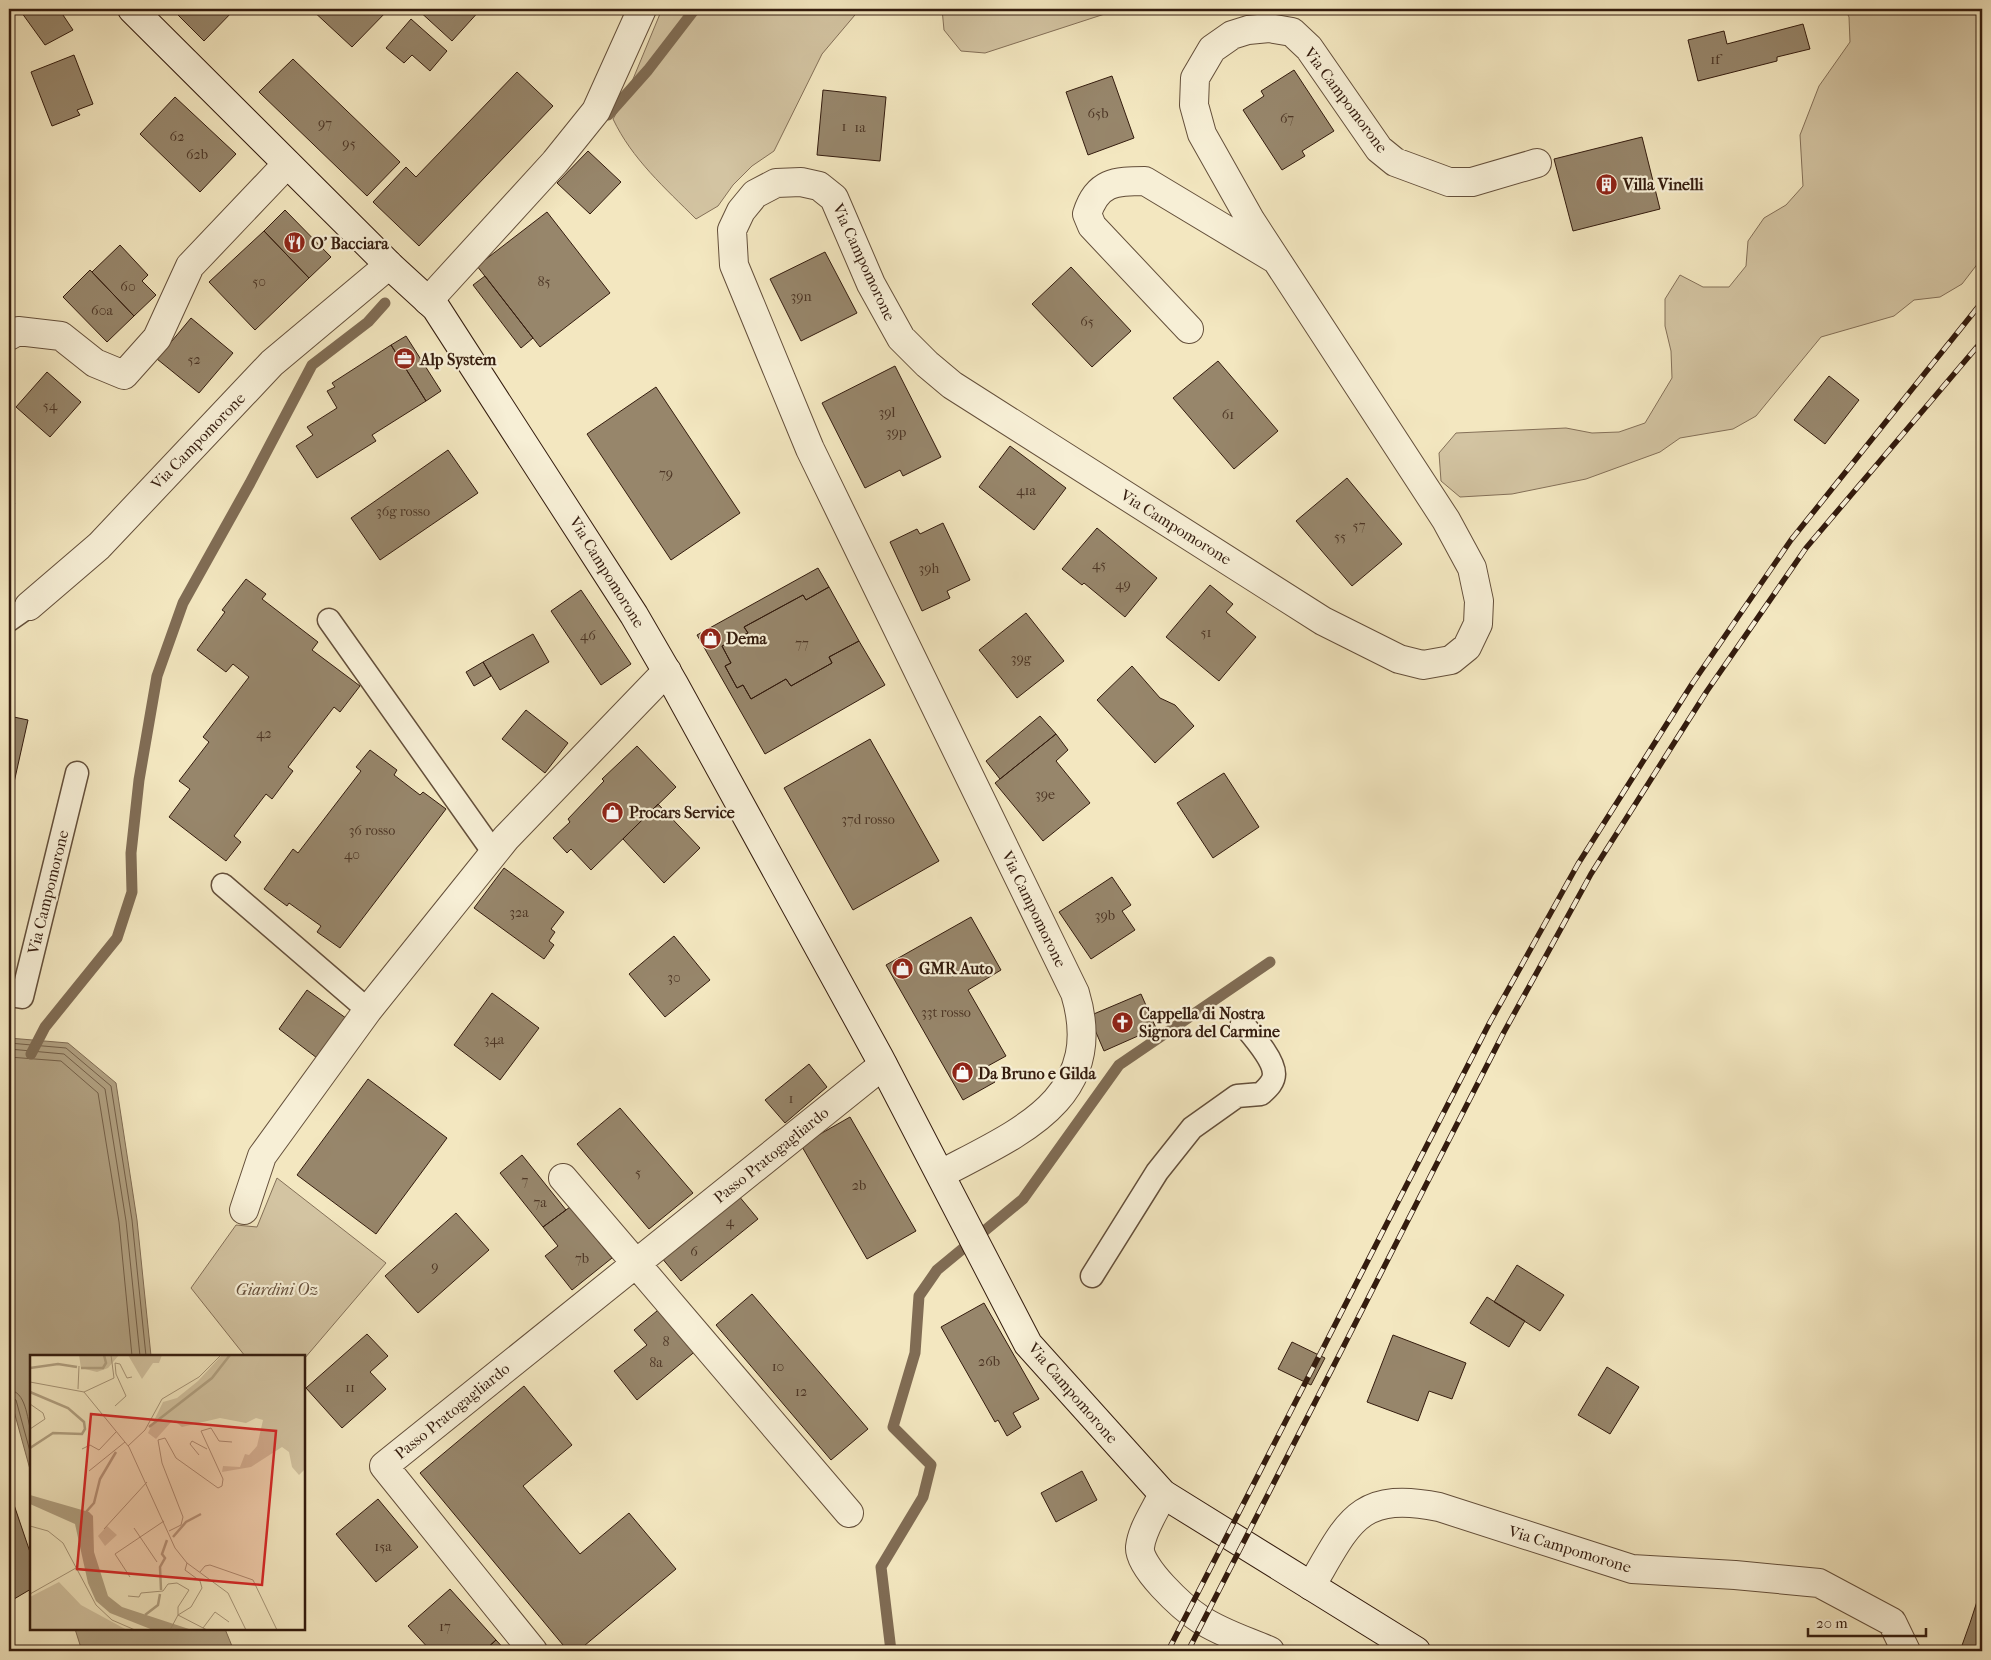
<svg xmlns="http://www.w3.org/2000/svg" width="1991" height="1660" font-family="'IM FELL French Canon',serif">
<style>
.green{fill:#d3c4a2;stroke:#847058}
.water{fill:#b2a283;stroke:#806c54}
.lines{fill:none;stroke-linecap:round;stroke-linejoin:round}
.shore{stroke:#735f48;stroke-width:1}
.stream{stroke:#806c54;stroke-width:11}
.building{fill:#97866b;stroke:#341c0e}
.service-casing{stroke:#644f3a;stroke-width:25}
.minor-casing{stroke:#644f3a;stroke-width:30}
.secondary-casing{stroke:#341c0e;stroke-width:30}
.service{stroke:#f7efd6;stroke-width:22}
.minor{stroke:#f7efd6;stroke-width:28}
.secondary{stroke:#f7efd6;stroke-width:28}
.rail-casing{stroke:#341c0e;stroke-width:5.5}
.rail{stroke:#f7efd6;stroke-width:4;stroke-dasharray:11;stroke-linecap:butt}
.labels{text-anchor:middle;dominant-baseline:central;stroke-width:4.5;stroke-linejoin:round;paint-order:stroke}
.number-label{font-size:14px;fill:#4d3625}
.street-label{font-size:16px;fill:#341c0e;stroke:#f7efd6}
.poi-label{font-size:16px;font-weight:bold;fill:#341c0e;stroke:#f7efd6;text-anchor:start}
.park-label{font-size:16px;font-style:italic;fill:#644e3a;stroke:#f7efd6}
.inset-river{fill:none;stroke:#b2a283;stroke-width:2.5}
.inset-road{fill:none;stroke:#a79679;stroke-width:1}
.view{fill:#d62828;fill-opacity:0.15;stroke:#d62828;stroke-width:2.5}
.inset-edge{fill:none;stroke:#341c0e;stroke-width:2.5}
</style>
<rect width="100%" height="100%" fill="#f3e7c0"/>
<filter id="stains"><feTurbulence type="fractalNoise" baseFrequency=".004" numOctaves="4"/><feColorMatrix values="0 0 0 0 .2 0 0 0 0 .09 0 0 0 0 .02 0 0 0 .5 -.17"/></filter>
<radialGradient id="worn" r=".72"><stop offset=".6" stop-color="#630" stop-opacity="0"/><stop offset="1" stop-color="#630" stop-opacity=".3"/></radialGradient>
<path class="green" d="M662,9H860L822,54L774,151L752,166L733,185L718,206L696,219C665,188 632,159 613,119L626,96Z
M942,9H1120L985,53L961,51L944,30Z
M1845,9H1982V258L1962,284L1940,297L1914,300L1894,316L1821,337L1756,416L1733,429L1680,438L1660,452L1586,479L1512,494L1460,497L1441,481L1439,453L1456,433L1566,428L1592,433L1619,432L1645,423L1672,378L1671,351L1665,326V299L1680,275L1703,287H1729L1746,266L1748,241L1764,218L1786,205L1803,186L1800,135L1819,86L1850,42L1849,17Z
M277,1178L386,1263L304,1359V1356H245L191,1288L236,1225L257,1227Z"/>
<path class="water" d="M9,1038L68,1043L116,1083L137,1220L151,1356H31V1473L9,1393Z
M75,1629H225L234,1651H82Z"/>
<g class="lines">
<path class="shore" d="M9,1043L66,1048L111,1086L132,1220L146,1356
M9,1049L64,1054L105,1089L126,1221L140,1356
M9,1057L61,1061L98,1093L119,1222L132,1356
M9,1390C26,1391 27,1418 31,1432
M9,1396L16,1400L31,1455"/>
<path class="stream" d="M608,115L648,70L695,9
M31,1054L45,1027L117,938L132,892L131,853L139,780L157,676L183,603L250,483L312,365L368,322L385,303
M891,1651L881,1567L923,1497L931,1465L893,1427L915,1353L919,1296L937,1270L1023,1199L1119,1065L1270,962"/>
</g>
<path class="building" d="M19,9H59L73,30L45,45Z
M172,9H235L204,41Z
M311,9H389L352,47Z
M417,9H481L452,41Z
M411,19L447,51L430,71L412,55L404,63L386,48Z
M1803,24L1810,49L1777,57V61L1698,81L1688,40L1724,31L1727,44Z
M74,55L93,104L77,110L80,115L52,126L31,72Z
M293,59L400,162L367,196L259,92Z
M1294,70L1334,131L1302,151L1305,156L1282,170L1243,110L1264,96L1261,91Z
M517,72L553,106L419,246L373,202L406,167L416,177Z
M1112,76L1134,138L1088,155L1066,92Z
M823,90L886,97L880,161L817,155Z
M175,97L236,154L200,192L140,134Z
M1642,137L1660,209L1573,231L1554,159Z
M588,151L621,182L590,214L557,183Z
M285,210L331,257L309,278L264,231Z
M547,212L610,293L540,347L477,266Z
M264,231L309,278L255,330L209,282Z
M120,245L148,275L142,281L156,295L134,316L92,272Z
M825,252L857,313L801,341L770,279Z
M1071,267L1131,331L1092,367L1032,304Z
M90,270L134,316L107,342L63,297Z
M485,276L533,338L521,348L473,285Z
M191,318L233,353L199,393L157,359Z
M406,336L441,391L426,401L391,345Z
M391,345L426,401L372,435L376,441L317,478L296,446L313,435L307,427L337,408L327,391L335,387L332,383Z
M1218,361L1278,431L1234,469L1173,398Z
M895,366L941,457L903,476L900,470L865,488L822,403Z
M47,372L81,402L50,437L16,407Z
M1829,376L1859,400L1825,444L1794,420Z
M656,387L740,513L671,560L587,434Z
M1010,446L1066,488L1034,530L979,487Z
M448,450L478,493L380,560L351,518Z
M1347,478L1402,544L1352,586L1296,521Z
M9,497L15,503L9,510Z
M943,523L970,580L947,591L950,598L922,611L890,542L917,529L920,534Z
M1097,528L1157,578L1125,617L1084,583L1082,585L1062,569Z
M818,568L829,587L806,600L803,595L744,627L748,633L722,646L731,663L725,666L737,688L743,685L751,699L786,679L791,686L832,663L829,657L859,641L885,685L765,754L697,635Z
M246,579L266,594L262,599L318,642L312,650L360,686L340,712L334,707L288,767L293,771L272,799L266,794L234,836L241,842L226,861L169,817L190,789L179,781L209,742L203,737L249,677L233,664L226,672L197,650L225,612L222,610Z
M1210,585L1233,604L1226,612L1256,637L1219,681L1166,637Z
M829,587L859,641L829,657L832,663L791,686L786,679L751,699L743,685L737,688L725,666L731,663L722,646L748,633L744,627L803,595L806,600Z
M581,590L631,664L601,685L551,611Z
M1026,613L1064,661L1017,698L979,650Z
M533,634L549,662L500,690L483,662Z
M483,662L491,676L474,686L466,672Z
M1132,666L1160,698L1175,705L1194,726L1155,763L1097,700Z
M526,710L568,743L545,773L502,739Z
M9,716L28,720L9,805Z
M1040,716L1056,734L1000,779L986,761Z
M1056,734L1068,750L1056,761L1090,803L1043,841L995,783Z
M870,739L939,861L853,910L784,788Z
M637,746L676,787L591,870L571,849L567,853L553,838L570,822L568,819L604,781L602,779Z
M370,750L397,770L394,775L420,795L423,792L446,809L340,948L317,932L321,926L289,903L287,906L264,889L293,849L298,853L361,771L356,767Z
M1224,773L1259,827L1213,858L1177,803Z
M658,804L700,848L664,883L623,839Z
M504,868L564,912L551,929L555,932L549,941L554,945L544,959L474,908Z
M1112,877L1131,905L1122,911L1135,930L1091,959L1059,912Z
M971,917L1001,970L968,990L1006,1056L986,1067L995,1082L963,1100L886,965Z
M674,936L710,980L665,1017L629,974Z
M307,990L350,1021L321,1061L279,1029Z
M492,993L539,1028L500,1080L454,1045Z
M1141,994L1156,1028L1104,1051L1089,1016Z
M809,1064L827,1087L785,1123L765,1100Z
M368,1079L447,1138L376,1234L297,1175Z
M620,1108L693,1193L649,1229L577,1144Z
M850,1117L916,1231L867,1259L801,1145Z
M522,1155L566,1210L543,1227L500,1173Z
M738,1195L758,1219L681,1281L661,1257Z
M570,1207L612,1258L572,1290L545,1256L558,1246L543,1227Z
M456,1213L489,1250L418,1313L385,1276Z
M1517,1265L1564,1295L1540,1331L1494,1302Z
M752,1294L868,1429L831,1460L716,1325Z
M1487,1297L1525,1321L1509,1347L1470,1323Z
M984,1303L1039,1399L1013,1413L1021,1427L1007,1436L998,1420L995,1422L941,1327Z
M663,1306L698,1349L637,1400L614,1371L647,1345L634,1330Z
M367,1334L388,1356L370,1372L386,1389L342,1428L306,1388Z
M1393,1335L1466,1363L1452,1399L1429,1391L1418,1421L1367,1402Z
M1292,1342L1325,1358L1311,1385L1278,1369Z
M1607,1367L1639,1387L1610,1434L1578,1415Z
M524,1386L572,1445L523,1486L580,1554L629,1513L676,1569L578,1651H568L420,1473Z
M1082,1471L1097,1500L1056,1522L1041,1493Z
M9,1490L31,1555V1589L9,1602Z
M378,1499L418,1547L376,1582L336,1534Z
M1982,1586V1651H1960L1970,1623Z
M450,1589L496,1640L484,1651H431L408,1626Z
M496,1640L506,1651H484Z"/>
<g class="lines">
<defs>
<path id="service" d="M9,620L29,606
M329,620L494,853
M223,885L368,1010
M9,995L22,997L77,773
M1092,1276L1157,1172L1192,1128L1237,1096L1261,1094C1266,1089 1274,1083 1274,1074C1274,1059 1252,1035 1242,1023"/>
<path id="minor" d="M428,301L555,162L596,111L642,9
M1189,329L1092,226L1087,214C1097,182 1115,181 1145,181L1273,258
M9,336L18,331L61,336L95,363L124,375L157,338L190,266L287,164
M29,606L99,546L272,363L389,265
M941,1174C1018,1133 1107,1099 1075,993L810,449L734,265L732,230L741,211L755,194L776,183L801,182L819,186L834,198L871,284L901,338L927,364L952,385L1323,621L1399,659L1423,665L1451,660L1467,647L1478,624L1479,601L1472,568L1446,520L1251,221L1202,134L1194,105L1195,78L1212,49L1232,35L1248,30L1269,28L1292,32L1309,48L1379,149L1395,162L1449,182H1472L1537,163
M563,1178L849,1513
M244,1210L262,1156L368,1010L506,838L667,671
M1163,1494C1155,1511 1142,1529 1140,1547C1138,1567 1183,1608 1200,1619C1221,1633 1247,1641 1270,1651
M1311,1586C1348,1524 1357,1490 1439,1507L1632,1569L1735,1575L1819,1583L1892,1622L1906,1651
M533,1651L384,1466L883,1065"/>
<path id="secondary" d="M132,9L389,265L436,308L634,615L674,684L879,1057L1028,1344L1163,1494L1416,1651"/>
</defs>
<use href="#service" class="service-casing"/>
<use href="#minor" class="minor-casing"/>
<use href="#secondary" class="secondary-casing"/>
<use href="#service" class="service"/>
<use href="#minor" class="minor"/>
<use href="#secondary" class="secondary"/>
<defs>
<path id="rail" d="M1168,1651L1490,1022L1578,864L1692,684L1791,540L1982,302
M1188,1651L1504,1032L1591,874L1707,691L1806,548L1982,341"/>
</defs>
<use href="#rail" class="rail-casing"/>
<use href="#rail" class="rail"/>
</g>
<defs>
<symbol id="building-disc" viewBox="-11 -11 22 22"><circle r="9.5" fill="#8f2418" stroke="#f7efd6"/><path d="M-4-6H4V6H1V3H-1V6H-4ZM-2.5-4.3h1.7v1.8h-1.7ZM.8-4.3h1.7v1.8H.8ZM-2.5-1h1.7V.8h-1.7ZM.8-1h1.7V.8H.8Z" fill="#fff"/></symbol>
<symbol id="restaurant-disc" viewBox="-11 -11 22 22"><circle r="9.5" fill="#8f2418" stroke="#f7efd6"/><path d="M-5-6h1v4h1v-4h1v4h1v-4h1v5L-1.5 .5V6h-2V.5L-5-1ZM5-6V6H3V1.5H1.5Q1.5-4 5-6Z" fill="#fff"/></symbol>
<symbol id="office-disc" viewBox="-11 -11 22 22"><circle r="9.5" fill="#8f2418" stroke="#f7efd6"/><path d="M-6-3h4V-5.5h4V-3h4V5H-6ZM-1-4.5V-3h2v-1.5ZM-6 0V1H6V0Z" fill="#fff"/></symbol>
<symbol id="shop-disc" viewBox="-11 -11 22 22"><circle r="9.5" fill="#8f2418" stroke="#f7efd6"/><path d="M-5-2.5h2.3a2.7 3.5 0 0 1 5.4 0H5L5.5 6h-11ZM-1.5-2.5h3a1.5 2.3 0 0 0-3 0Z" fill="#fff"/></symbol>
<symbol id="church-disc" viewBox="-11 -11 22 22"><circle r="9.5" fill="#8f2418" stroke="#f7efd6"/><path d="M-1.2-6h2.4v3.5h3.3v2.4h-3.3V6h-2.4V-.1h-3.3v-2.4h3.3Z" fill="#fff"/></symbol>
</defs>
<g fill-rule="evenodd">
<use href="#building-disc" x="1594" y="172" width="25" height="25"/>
<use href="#restaurant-disc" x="282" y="230" width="25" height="25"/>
<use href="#office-disc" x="392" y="346" width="25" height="25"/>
<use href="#shop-disc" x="698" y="626" width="25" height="25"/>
<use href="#shop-disc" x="600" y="800" width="25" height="25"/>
<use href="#shop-disc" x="890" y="956" width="25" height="25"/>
<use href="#church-disc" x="1110" y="1010" width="25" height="25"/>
<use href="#shop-disc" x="950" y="1060" width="25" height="25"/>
</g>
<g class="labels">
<g class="number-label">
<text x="1715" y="59">1f</text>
<text x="1098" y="113">65b</text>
<text x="1287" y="118">67</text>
<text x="325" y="123">97</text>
<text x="844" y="126">1</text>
<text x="860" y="127">1a</text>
<text x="177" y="136">62</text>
<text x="349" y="143">95</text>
<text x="197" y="154">62b</text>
<text x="259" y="281">50</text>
<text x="544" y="281">85</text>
<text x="128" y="286">60</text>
<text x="801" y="296">39n</text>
<text x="102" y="310">60a</text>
<text x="1087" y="321">65</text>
<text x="194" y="359">52</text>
<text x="50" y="405">54</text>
<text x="887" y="412">39l</text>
<text x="1228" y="414">61</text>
<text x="896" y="432">39p</text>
<text x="666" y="473">79</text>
<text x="1026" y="490">41a</text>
<text x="403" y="511">36g rosso</text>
<text x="1359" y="525">57</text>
<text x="1340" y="536">55</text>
<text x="1099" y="564">45</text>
<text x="929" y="568">39h</text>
<text x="1123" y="584">49</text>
<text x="1206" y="632">51</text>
<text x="588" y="635">46</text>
<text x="802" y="643">77</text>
<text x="1021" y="658">39g</text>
<text x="264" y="733">42</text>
<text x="1045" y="794">39e</text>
<text x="868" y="819">37d rosso</text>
<text x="372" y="830">36 rosso</text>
<text x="352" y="854">40</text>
<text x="519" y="912">32a</text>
<text x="1105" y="915">39b</text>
<text x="674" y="977">30</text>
<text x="946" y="1012">33t rosso</text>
<text x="494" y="1039">34a</text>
<text x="791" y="1098">1</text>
<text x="638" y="1172">5</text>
<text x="525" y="1180">7</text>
<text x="859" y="1185">2b</text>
<text x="540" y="1202">7a</text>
<text x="730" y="1221">4</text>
<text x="694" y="1251">6</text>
<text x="582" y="1258">7b</text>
<text x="435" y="1266">9</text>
<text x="666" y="1341">8</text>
<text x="989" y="1361">26b</text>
<text x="656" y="1362">8a</text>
<text x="778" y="1366">10</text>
<text x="350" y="1387">11</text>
<text x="801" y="1391">12</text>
<text x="383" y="1546">15a</text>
<text x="445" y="1626">17</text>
</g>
<g class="street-label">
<text transform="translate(1346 100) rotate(53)">Via Campomorone</text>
<text transform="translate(864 262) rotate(65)">Via Campomorone</text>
<text transform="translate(198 441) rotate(-46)">Via Campomorone</text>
<text transform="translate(1176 527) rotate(32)">Via Campomorone</text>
<text transform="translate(607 572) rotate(58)">Via Campomorone</text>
<text transform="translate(48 892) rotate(-76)">Via Campomorone</text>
<text transform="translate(1034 909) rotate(64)">Via Campomorone</text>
<text transform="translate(771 1155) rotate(-39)">Passo Pratogagliardo</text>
<text transform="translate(1073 1393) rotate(49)">Via Campomorone</text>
<text transform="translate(452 1411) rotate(-39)">Passo Pratogagliardo</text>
<text transform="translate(1570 1549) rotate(17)">Via Campomorone</text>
</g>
<g class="poi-label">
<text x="1623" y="184">Villa Vinelli</text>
<text x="311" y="243">O' Bacciara</text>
<text x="420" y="359">Alp System</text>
<text x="726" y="638">Dema</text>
<text x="629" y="812">Procars Service</text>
<text x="919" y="968">GMR Auto</text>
<text x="1139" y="1013">Cappella di Nostra<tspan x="1139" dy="18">Signora del Carmine</tspan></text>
<text x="978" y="1073">Da Bruno e Gilda</text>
</g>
<g class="park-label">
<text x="277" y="1289">Giardini Oz</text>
</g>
</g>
<g transform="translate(30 1355)">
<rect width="275" height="275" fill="#f3e7c0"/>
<path d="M49,0H89L78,13L67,17L51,13ZM98,0H132L129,8H123L112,24ZM192,0H275V114L269,120L262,112L259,97L252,92L221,112L192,117L193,111L210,112L215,99L219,100L227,91L233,65L226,63L216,68L190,63L152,72L143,65L126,84L118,78L133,47L147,43L168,26ZM77,171L87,180L75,191L68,181ZM29,227L51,250L97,275H0V242Z" fill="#d3c4a2"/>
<path d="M0,140L59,157L63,161L64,197L78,241L92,252L162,275H123L80,258L66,246L58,228L45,169L0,149Z" fill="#b2a283"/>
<path class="inset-river" d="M0,13L28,9L47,12M51,13H73L76,8L74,0M0,37L38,53L54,67L55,74L52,79L23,78L0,93M119,72L182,23L200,0M56,157L64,148L70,124L86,97M143,182L156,167L171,159M131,235L130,212L135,203L132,199L137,185M115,260L128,250L130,239"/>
<path class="inset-road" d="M0,27L54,37L99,92L145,193L157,208L198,238L216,275M48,34L49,11M54,37L84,23L81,0M0,49L13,58L15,64L0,74M85,51L96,41L86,19L85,8L90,9L97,23L102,22M98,91L115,75L132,44L169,22L191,0M52,94L60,90L69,95L86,77M169,100L160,89L162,86L177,94M59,116L95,87M0,171L18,176L33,188L66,250M104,173L127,207M74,174L117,127M139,176L151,170L153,162L132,108L128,85L135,83L146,103L188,133L192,131L193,124L171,76L181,73L189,86L202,87M170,217L175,211L180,210L223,225L247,275M100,222L85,199L134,166M0,239L46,213M98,241L109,242L111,238L133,236L138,229L147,228L159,235L148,252V260M66,250L82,265L105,275M148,260L177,275M173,273L185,257L199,267M140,275L148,260L161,252L172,233L170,226L155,215L157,208"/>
<path class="view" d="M61,59L246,76L232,230L47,214Z"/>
<rect width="275" height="275" class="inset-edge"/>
</g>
<rect width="1991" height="1660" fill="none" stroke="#f3e7c0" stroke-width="30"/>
<rect x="10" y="10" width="1971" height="1640" fill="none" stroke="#341c0e" stroke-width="2.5"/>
<rect x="15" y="15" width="1961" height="1630" fill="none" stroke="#341c0e"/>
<path d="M1808 1628v8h118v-8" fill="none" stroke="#341c0e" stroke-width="2.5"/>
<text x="1816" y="1628" font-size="15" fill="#341c0e" stroke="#f7efd6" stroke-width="4" paint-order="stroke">20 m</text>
<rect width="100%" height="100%" filter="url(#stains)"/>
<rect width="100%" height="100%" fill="url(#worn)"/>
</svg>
